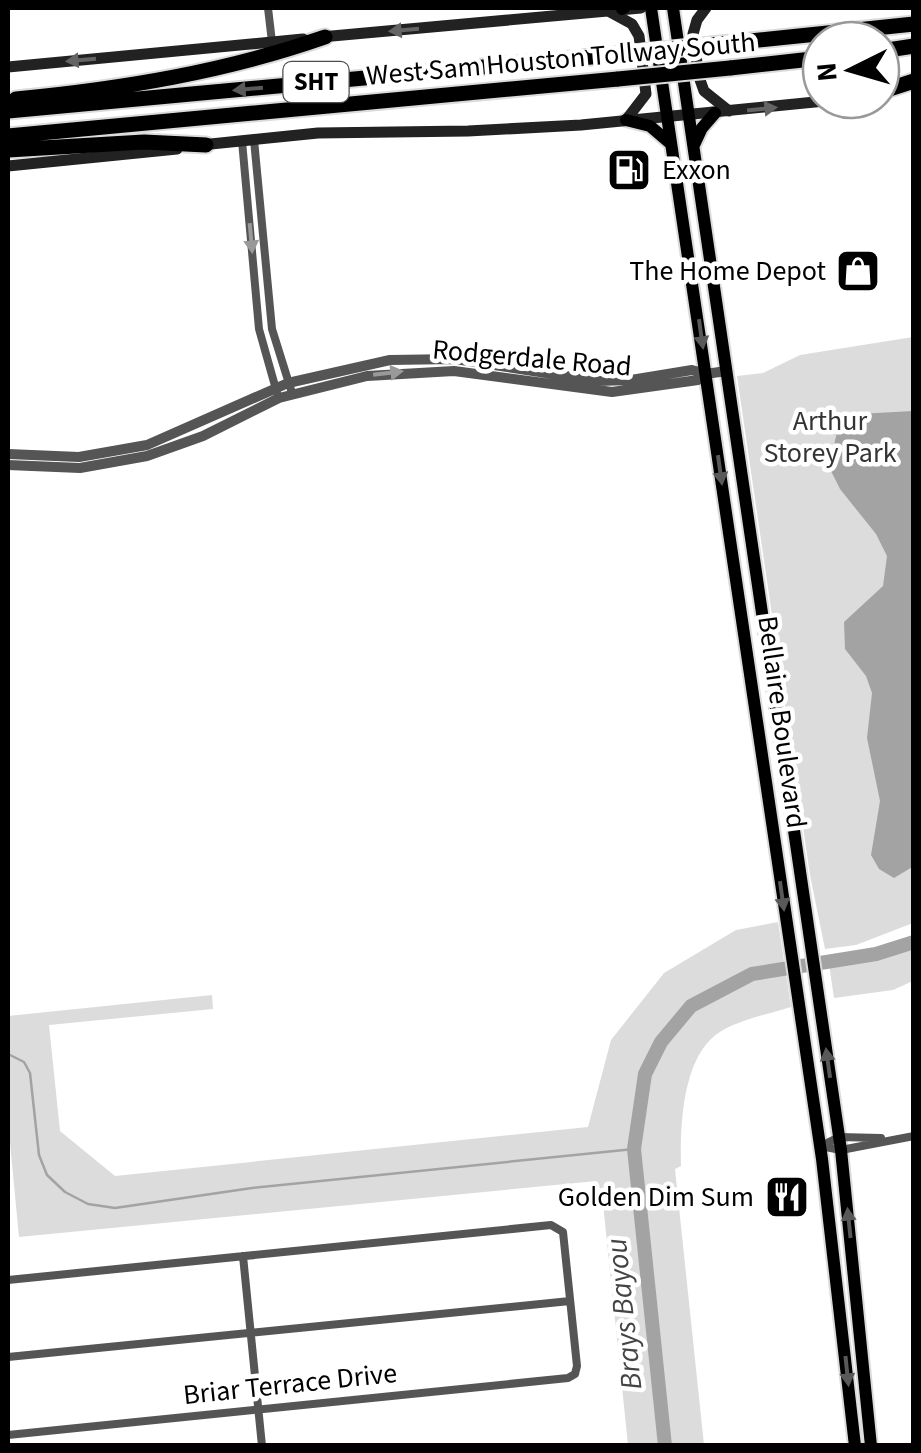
<svg xmlns="http://www.w3.org/2000/svg" width="921" height="1453" font-family="'Source Sans 3',sans-serif">
<style>
.green{fill:#dcdcdc}
.water{fill:#a3a3a3}
.lines{fill:none;stroke-linecap:round;stroke-linejoin:round}
.stream{stroke:#a3a3a3;stroke-width:2.5}
.river{stroke:#a3a3a3;stroke-width:14}
.primary-casing{stroke:#dbdbdb;stroke-width:16}
.motorway-casing{stroke:#dbdbdb;stroke-width:19}
.minor{stroke:#555;stroke-width:8}
.tertiary{stroke:#555;stroke-width:10}
.secondary{stroke:#222;stroke-width:11}
.primary{stroke:#000;stroke-width:12}
.motorway{stroke:#000;stroke-width:15}
.motorway-bridge-casing{stroke:#dbdbdb;stroke-width:19;stroke-linecap:butt}
.motorway-bridge{stroke:#000;stroke-width:15}
.oneway{fill:#646464}
.oneway2{fill:#595959}
.oneway3{fill:#999}
.labels{text-anchor:middle;dominant-baseline:central;stroke-width:9;stroke-linejoin:round;paint-order:stroke}
.shield{fill:#fff;stroke:#4c4c4c;stroke-width:2.5}
.shield-label{font-size:25px;font-weight:bold;fill:#000}
.street-label{font-size:28px;fill:#000;stroke:#fff}
.poi-label{font-size:28px;fill:#000;stroke:#fff;text-anchor:end}
.park-label{font-size:28px;fill:#333;stroke:#fff}
.water-label{font-size:30px;font-style:italic;fill:#444;stroke:#fff}
</style>
<rect width="100%" height="100%" fill="#fff"/>
<path class="green" d="M913,337V923L856,945L825,949L810,875L737,376L763,373L800,355Z
M778,922L791,1007C767,1015 729,1021 711,1039C682,1067 680,1129 681,1166L675,1169L704,1445H628L602,1194L597,1181L19,1237L8,1122V1016L212,995L213,1009L49,1025L60,1131L115,1176L588,1127L611,1040L664,973L736,930Z
M913,940V981L893,990L834,998L829,964L846,963Z"/>
<path class="water" d="M913,411L914,866L894,878L879,869L871,855L880,801L867,738L872,693L866,676L845,649L844,622L883,586L887,556L876,534L840,489L829,467L837,432L858,414Z"/>
<g class="lines">
<path class="stream" d="M8,1054L24,1062L30,1073L39,1155L47,1175L65,1192L88,1204L115,1208L252,1188L634,1149"/>
<path class="river" d="M665,1446L634,1149L645,1074L661,1042L691,1006L752,974L876,954L914,942"/>
<defs>
<path id="primary" d="M651,8L822,1159L855,1446
M673,8L841,1150L871,1446
M622,9L624,8
M626,120L650,126L671,144
M694,145L702,128L715,113"/>
<path id="motorway" d="M711,45L914,24
M881,51L914,46
M730,68L821,58
M886,90L914,81
M8,106L16,99C121,89 225,72 325,37
M8,111L624,54
M8,136L618,79
M8,150L144,142L206,145"/>
</defs>
<use href="#primary" class="primary-casing"/>
<use href="#motorway" class="motorway-casing"/>
<path class="minor" d="M268,8L272,42
M254,140L272,329L292,393
M242,141L259,329L277,393
M823,1145L839,1137L881,1138
M820,1146L841,1150L914,1136
M243,1256L262,1446
M8,1280L551,1225L563,1232L577,1366L575,1374L568,1378L8,1435
M8,1357L570,1301"/>
<path class="tertiary" d="M8,454L79,457L147,445L288,383L390,360L455,359L598,381L631,380L692,370L706,374L726,371
M8,465L80,468L147,456L203,436L279,398L367,376L454,371L612,392L698,380L706,374"/>
<path class="secondary" d="M706,8L697,20L693,34L699,77L704,91L729,111
M610,12L632,24L639,36L646,94L626,120
M321,37L641,8
M8,67L303,39
M201,145L318,133L468,131L581,125L835,100
M8,166L177,149"/>
<use href="#primary" class="primary"/>
<use href="#motorway" class="motorway"/>
<defs>
<path id="motorway-bridge" d="M624,54L711,45
M618,79L730,68"/>
</defs>
<use href="#motorway-bridge" class="motorway-bridge-casing"/>
<use href="#motorway-bridge" class="motorway-bridge"/>
</g>
<defs><path id="oneway-solid" d="M-6-.8H1V-3.2L6.5 0L1 3.2V.8H-6Z" transform="scale(2.5)"/></defs>
<g class="oneway">
<use href="#oneway-solid" transform="translate(404 30) rotate(175)"/>
<use href="#oneway-solid" transform="translate(81 60) rotate(175)"/>
<use href="#oneway-solid" transform="translate(762 109) rotate(-6)"/>
</g>
<g class="oneway2">
<use href="#oneway-solid" transform="translate(248 89) rotate(175)"/>
<use href="#oneway-solid" transform="translate(701 334) rotate(82)"/>
<use href="#oneway-solid" transform="translate(720 470) rotate(82)"/>
<use href="#oneway-solid" transform="translate(782 896) rotate(82)"/>
<use href="#oneway-solid" transform="translate(828 1063) rotate(-98)"/>
<use href="#oneway-solid" transform="translate(849 1223) rotate(-96)"/>
<use href="#oneway-solid" transform="translate(847 1371) rotate(84)"/>
</g>
<g class="oneway3">
<use href="#oneway-solid" transform="translate(251 238) rotate(85)"/>
<use href="#oneway-solid" transform="translate(388 373) rotate(-7)"/>
</g>
<defs>
<symbol id="fuel-square" viewBox="-11 -11 22 22"><rect x="-9" y="-9" width="18" height="18" rx="4" fill="#000" stroke="#fff"/><path d="M-5.5-6h7V0h2V4h1.3V-2.5L3-4.5l.8-.8L6-3V5H2.5V1h-1V6h-7ZM-4.2-4.7v3.2H.2V-4.7Z" fill="#fff"/></symbol>
<symbol id="shop-square" viewBox="-11 -11 22 22"><rect x="-9" y="-9" width="18" height="18" rx="4" fill="#000" stroke="#fff"/><path d="M-5-2.5h2.3a2.7 3.5 0 0 1 5.4 0H5L5.5 6h-11ZM-1.5-2.5h3a1.5 2.3 0 0 0-3 0Z" fill="#fff"/></symbol>
<symbol id="restaurant-square" viewBox="-11 -11 22 22"><rect x="-9" y="-9" width="18" height="18" rx="4" fill="#000" stroke="#fff"/><path d="M-5-6h1v4h1v-4h1v4h1v-4h1v5L-1.5 .5V6h-2V.5L-5-1ZM5-6V6H3V1.5H1.5Q1.5-4 5-6Z" fill="#fff"/></symbol>
</defs>
<g fill-rule="evenodd">
<use href="#fuel-square" x="604" y="145" width="50" height="50"/>
<use href="#shop-square" x="833" y="246" width="50" height="50"/>
<use href="#restaurant-square" x="762" y="1172" width="50" height="50"/>
</g>
<g class="labels">
<rect class="shield" x="283.5" y="62" width="65" height="40" rx="8"/>
<g class="shield-label">
<text x="316" y="82">SHT</text>
</g>
<g class="street-label">
<text transform="translate(561 59) rotate(-5)">West Sam Houston Tollway South</text>
<text transform="translate(532 358) rotate(5)">Rodgerdale Road</text>
<text transform="translate(782 722) rotate(82)">Bellaire Boulevard</text>
<text transform="translate(290 1384) rotate(-6)">Briar Terrace Drive</text>
</g>
<g class="poi-label">
<text x="662" y="170" text-anchor="start">Exxon</text>
<text x="826" y="271">The Home Depot</text>
<text x="754" y="1197">Golden Dim Sum</text>
</g>
<g class="park-label">
<text x="830" y="421">Arthur<tspan x="830" dy="32">Storey Park</tspan></text>
</g>
<g class="water-label">
<text transform="translate(624 1314) rotate(-96)">Brays Bayou</text>
</g>
</g>
<rect width="921" height="1453" fill="none" stroke="#000000" stroke-width="20"/>
<g transform="translate(851 70) rotate(265)"><circle r="48" fill="#ffffff" stroke="#999999" stroke-width="2.5"/>
<path d="M0-8L18 38L0 25L-18 38Z" fill="#000000"/>
<text y="-15" font-size="28" font-weight="bold" text-anchor="middle" fill="#000000">N</text>
</g>
</svg>
